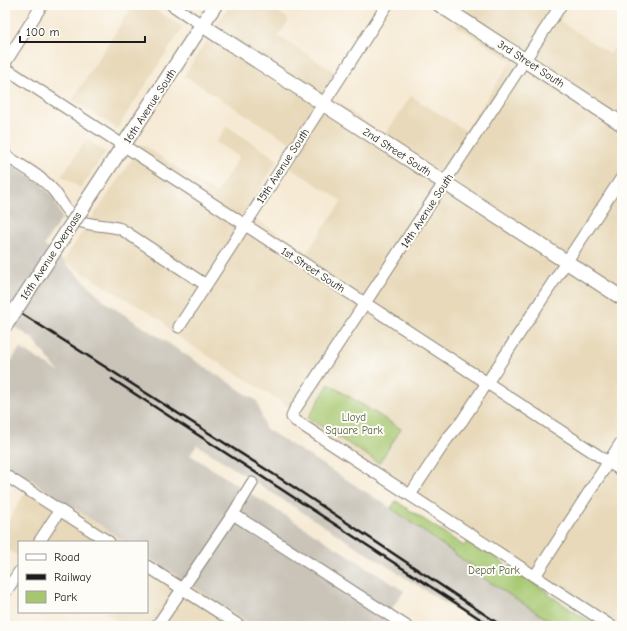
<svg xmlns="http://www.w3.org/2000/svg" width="627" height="631" font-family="'Comic Neue',sans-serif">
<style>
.built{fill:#e8d9ba}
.industrial{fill:#c9c3b8}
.green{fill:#a6c76f;stroke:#617246}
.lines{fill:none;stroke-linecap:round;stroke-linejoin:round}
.minor-casing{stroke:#898378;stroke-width:13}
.major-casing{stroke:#898378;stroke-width:16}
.minor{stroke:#fff;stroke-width:11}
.major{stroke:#fff;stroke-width:14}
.rail{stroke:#1c1c1c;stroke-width:2.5}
.major-bridge-casing{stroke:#898378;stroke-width:16;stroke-linecap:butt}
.major-bridge{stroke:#fff;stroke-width:14}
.labels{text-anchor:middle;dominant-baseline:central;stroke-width:4;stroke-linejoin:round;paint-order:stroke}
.street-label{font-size:11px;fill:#1c1c1c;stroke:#fdfcf7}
.park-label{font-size:11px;fill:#53603d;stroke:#fdfcf7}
</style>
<rect width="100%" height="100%" fill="#fdfcf7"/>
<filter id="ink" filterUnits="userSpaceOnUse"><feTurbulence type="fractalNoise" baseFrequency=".025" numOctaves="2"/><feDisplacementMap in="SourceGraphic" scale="8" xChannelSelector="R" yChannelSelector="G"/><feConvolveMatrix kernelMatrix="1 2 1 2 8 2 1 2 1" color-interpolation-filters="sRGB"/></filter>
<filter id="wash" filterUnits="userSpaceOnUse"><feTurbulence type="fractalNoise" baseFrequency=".012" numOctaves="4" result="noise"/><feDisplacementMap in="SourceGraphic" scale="16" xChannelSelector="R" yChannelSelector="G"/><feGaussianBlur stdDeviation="0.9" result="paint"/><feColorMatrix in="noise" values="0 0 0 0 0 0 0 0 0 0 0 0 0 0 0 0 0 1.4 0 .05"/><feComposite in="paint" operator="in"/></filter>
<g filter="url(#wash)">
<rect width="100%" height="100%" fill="#f6ead5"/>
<path class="built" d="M133,5H148L183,27L117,129L72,100Z
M229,5H269L289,20L278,36L335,72L322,93L385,135L411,96L466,131L511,61L457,26L471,5H552L551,8L563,16L560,21L610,54L622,37V626H618L298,419L286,405L169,331L164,322L63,261L142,144L216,194L239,157L216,142L227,126L278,160L245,212L307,252L342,201L291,168L302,150L184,76Z
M86,139L106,152L81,188L62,176Z
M32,481L126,542H19V557L5,548V526Z
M147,556L254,626H125L104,612H147Z"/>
<path class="industrial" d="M5,159L39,182L53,197L62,218L44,245L63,261L108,304L257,401L265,428L391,508L476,569L474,572L558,626H481L197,445L190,455L404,591L384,619L393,626H254L147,556V542H126L5,463V370L20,348L59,372L32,338L5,321Z"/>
<path class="green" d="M329,384L401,429L379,463L308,418Z
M396,501L464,546L469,540L549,593L548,594L596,626H558L474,572L476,569L391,508Z"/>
</g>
<g filter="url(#ink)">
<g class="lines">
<defs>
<path id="minor" d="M172,5L202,25
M561,5L294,411L292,417L296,421L611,626
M5,63L42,5
M5,68L622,471
M5,155C21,166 40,175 53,190C61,199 65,212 76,219C89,227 107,224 121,229L206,285
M179,327L387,5
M5,475L109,542
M410,495L447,439L462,421L622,177
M233,514L406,626
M39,542L60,510
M147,566L240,626
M535,576L622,441
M5,593L19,572
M157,626L233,514L252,483"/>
<path id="major" d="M440,5L622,124
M202,25L622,298
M83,207L215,5"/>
</defs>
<use href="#minor" class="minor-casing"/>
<use href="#major" class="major-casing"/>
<use href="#minor" class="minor"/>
<use href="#major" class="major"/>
<path class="rail" d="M5,303L292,486L502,626
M112,379L491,626"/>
<defs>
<path id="major-bridge" d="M5,326L83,207"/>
</defs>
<use href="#major-bridge" class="major-bridge-casing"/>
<use href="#major-bridge" class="major-bridge"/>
</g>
</g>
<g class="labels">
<g class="street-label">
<text transform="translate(531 64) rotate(33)">3rd Street South</text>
<text transform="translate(150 106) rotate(-57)">16th Avenue South</text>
<text transform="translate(397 152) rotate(33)">2nd Street South</text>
<text transform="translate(283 166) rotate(-57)">15th Avenue South</text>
<text transform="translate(427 211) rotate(-57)">14th Avenue South</text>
<text transform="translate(51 256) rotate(-57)">16th Avenue Overpass</text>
<text transform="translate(313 270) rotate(33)">1st Street South</text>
</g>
<g class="park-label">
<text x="354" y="417">Lloyd<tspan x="354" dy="13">Square Park</tspan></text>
<text x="494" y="570">Depot Park</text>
</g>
</g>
<rect width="627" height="631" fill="none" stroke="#fdfcf7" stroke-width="20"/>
<rect x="18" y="541" width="130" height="72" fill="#fdfcf7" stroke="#a3a29f"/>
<rect x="26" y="554" width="20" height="6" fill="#ffffff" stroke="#a3a29f"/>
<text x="54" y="561" font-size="12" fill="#1c1c1c">Road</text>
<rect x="26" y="574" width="20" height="6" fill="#1c1c1c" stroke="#a3a29f"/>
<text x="54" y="581" font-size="12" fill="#1c1c1c">Railway</text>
<rect x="26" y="591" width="20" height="12" fill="#a6c76f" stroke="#a3a29f"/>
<text x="54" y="601" font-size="12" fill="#1c1c1c">Park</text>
<path d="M20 36v6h125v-6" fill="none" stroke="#1c1c1c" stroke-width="2"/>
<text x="26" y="36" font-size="12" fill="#1c1c1c" stroke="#fdfcf7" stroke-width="3" paint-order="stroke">100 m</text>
</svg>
